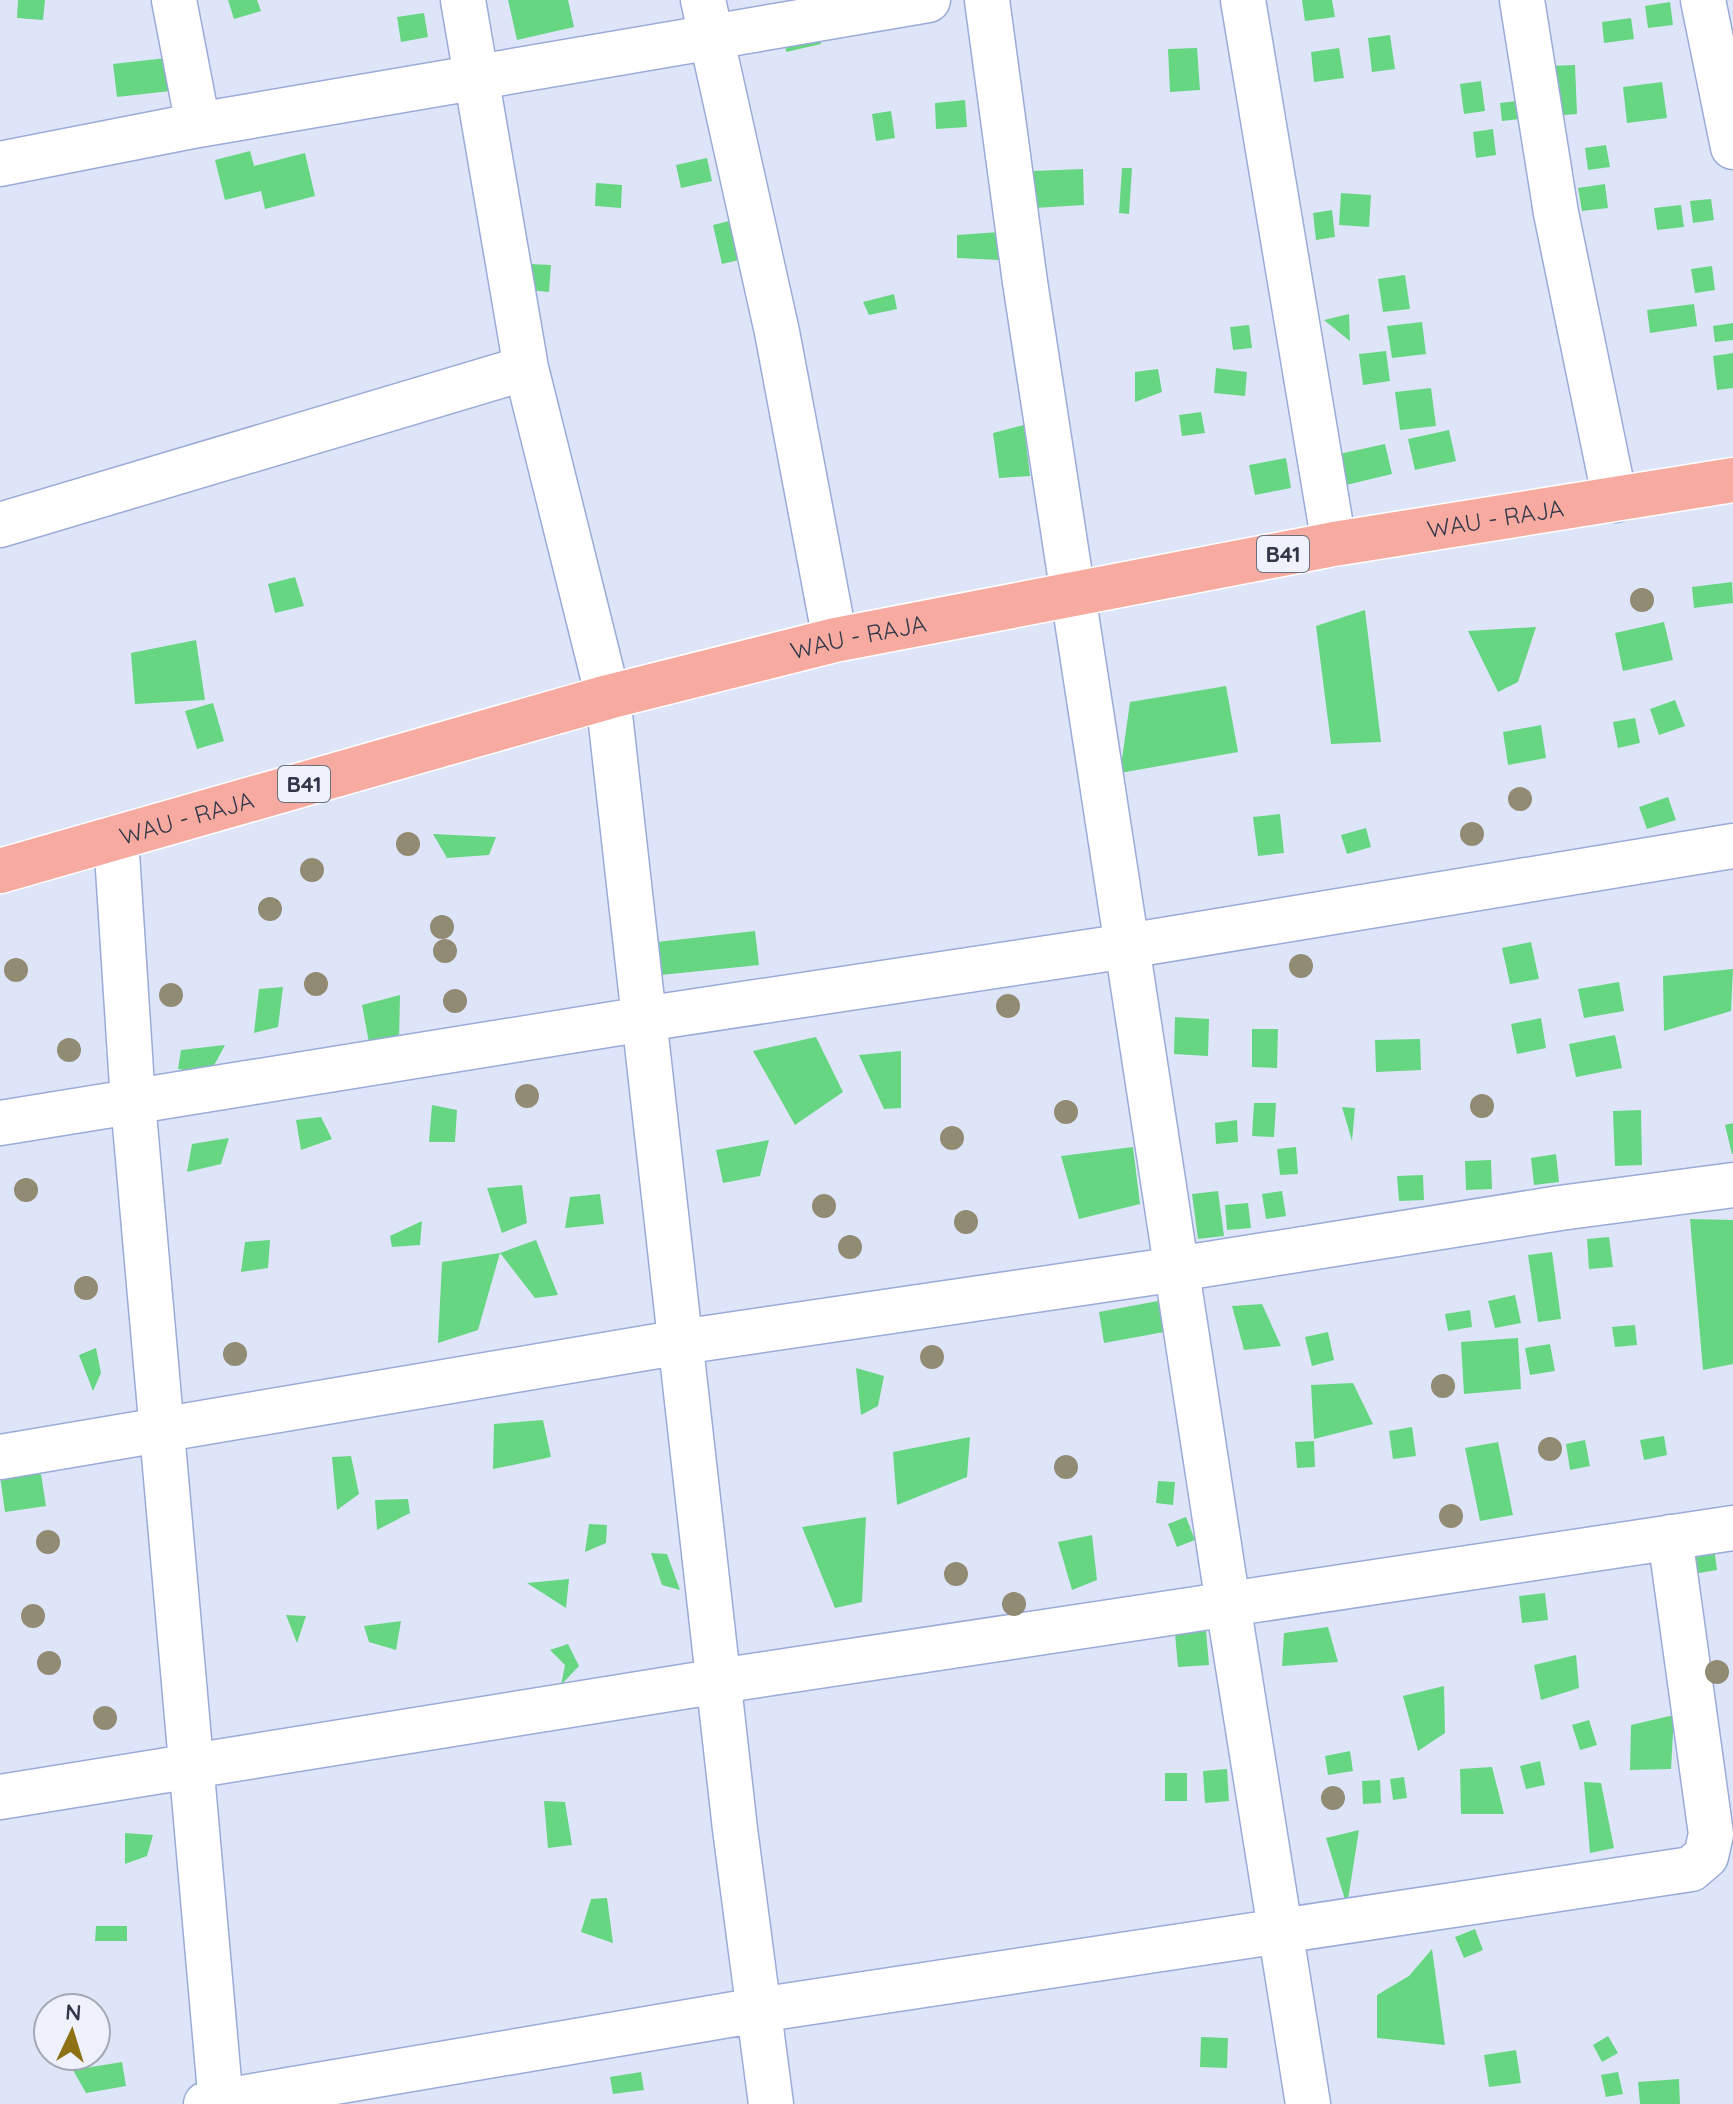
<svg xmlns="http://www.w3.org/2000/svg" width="1733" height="2104" font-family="Quicksand,sans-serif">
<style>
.building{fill:#67d683}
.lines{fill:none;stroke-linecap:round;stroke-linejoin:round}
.minor-casing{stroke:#9babd8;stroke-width:47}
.major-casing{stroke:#fff;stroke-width:47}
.minor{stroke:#fff;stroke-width:44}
.major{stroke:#f7aba0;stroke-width:44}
.tree{fill:#928b74}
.labels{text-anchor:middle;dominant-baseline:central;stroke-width:7;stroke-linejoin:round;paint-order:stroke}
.shield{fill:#eff2fc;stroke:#6b707f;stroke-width:2}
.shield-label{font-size:22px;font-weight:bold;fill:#32384a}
.street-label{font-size:24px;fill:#32384a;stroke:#eff2fc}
</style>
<rect width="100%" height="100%" fill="#dee5f8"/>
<path class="building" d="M18,0H45L43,20L17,18Z
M228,0H257L261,11L234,19Z
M508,0H568L574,27L517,40Z
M1302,0H1332L1335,17L1305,21Z
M1670,2L1673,25L1648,28L1645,6Z
M424,13L428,37L401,42L397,17Z
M1631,18L1634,39L1604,43L1602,22Z
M817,30L821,44L786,52L785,36Z
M1390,35L1395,69L1372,72L1368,38Z
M1197,48L1200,90L1170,92L1168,49Z
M1339,48L1344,78L1314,82L1311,52Z
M166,58L170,91L117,97L113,64Z
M1575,65L1577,114L1551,116L1548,66Z
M1481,81L1485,111L1464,114L1460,84Z
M1662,82L1667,118L1627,123L1623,87Z
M965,100L967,127L936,129L935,103Z
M1517,101L1520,119L1502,121L1500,103Z
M891,111L895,138L876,141L872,114Z
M1493,129L1496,155L1476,158L1473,132Z
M1606,145L1610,167L1588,170L1585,148Z
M250,151L254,166L305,153L315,196L265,209L261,191L225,200L215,160Z
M707,158L712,181L681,188L676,165Z
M1122,168H1132L1129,214L1119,213Z
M1083,169L1084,205L1035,208L1033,171Z
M596,183L622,185L621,208L595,206Z
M1605,184L1608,208L1582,211L1578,188Z
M1341,193L1371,195L1369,227L1339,225Z
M1711,199L1714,220L1693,223L1690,201Z
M1681,205L1684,227L1657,230L1654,208Z
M1332,210L1335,237L1316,240L1313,213Z
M733,220L743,259L722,264L713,225Z
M999,232L1000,260L957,258V235Z
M531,264L551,265L549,292L529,290Z
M1712,266L1715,290L1695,293L1691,269Z
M1405,275L1410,309L1383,312L1378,279Z
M894,294L897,309L869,315L863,302Z
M1694,304L1697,326L1650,333L1647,310Z
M1349,314L1350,341L1324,320Z
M1422,322L1426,354L1392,358L1387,326Z
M1733,323V340L1715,342L1713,326Z
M1249,325L1252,348L1233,350L1230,327Z
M1386,351L1390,381L1363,385L1359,354Z
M1733,353V388L1717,390L1713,356Z
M1216,368L1247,372L1245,396L1214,393Z
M1158,369L1162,392L1135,402V372Z
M1431,388L1436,426L1400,430L1395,392Z
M1201,412L1205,433L1182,436L1179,415Z
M1024,425L1030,476L999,478L993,433Z
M1449,430L1456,461L1415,470L1408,439Z
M1385,444L1392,474L1346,485L1339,454Z
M1286,458L1291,488L1255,495L1249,465Z
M295,577L304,606L275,613L268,584Z
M1732,582L1733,603L1694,608L1692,587Z
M1365,610L1381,742L1331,744L1316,626Z
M1664,622L1673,660L1623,671L1615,633Z
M1536,627L1518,682L1498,692L1468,631Z
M196,640L205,700L135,704L131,653Z
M1226,686L1238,752L1120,773L1130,702Z
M1675,700L1685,726L1659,735L1650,709Z
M213,703L224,741L197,749L185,711Z
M1635,718L1640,743L1618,748L1613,722Z
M1541,725L1546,758L1508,765L1503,732Z
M1668,797L1676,820L1647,829L1639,807Z
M1280,814L1284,853L1258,856L1253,817Z
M1366,828L1371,847L1347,854L1341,835Z
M433,834L496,837L489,855L447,858Z
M755,931L759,965L661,975L657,942Z
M1531,942L1539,979L1510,984L1502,948Z
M1733,969L1731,1011L1664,1031L1663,976Z
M1619,982L1624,1011L1584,1018L1578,989Z
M283,987L278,1027L254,1033L259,989Z
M400,995L399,1041L369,1043L362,1005Z
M1175,1017L1209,1019L1208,1056L1174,1054Z
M1541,1018L1546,1048L1517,1054L1511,1024Z
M1252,1029H1278L1277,1068L1252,1067Z
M1615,1035L1622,1068L1576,1077L1569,1044Z
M816,1037L843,1092L795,1125L753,1051Z
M1420,1039L1421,1070L1376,1072L1375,1040Z
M225,1045L210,1073L178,1069L181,1050Z
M901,1051V1108L884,1109L859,1055Z
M1254,1103H1276L1274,1137L1252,1136Z
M432,1105L457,1110L455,1142H429Z
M1342,1107L1355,1108L1352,1141Z
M1641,1110L1642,1165L1615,1166L1613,1111Z
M321,1117L332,1139L301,1150L296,1120Z
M1237,1120L1238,1142L1216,1144L1215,1123Z
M1733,1123V1154H1732L1725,1125Z
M229,1138L221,1164L187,1172L192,1144Z
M769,1140L760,1176L723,1183L716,1150Z
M1133,1147L1140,1204L1079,1219L1061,1156Z
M1296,1147L1298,1174L1280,1175L1277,1149Z
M1556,1154L1559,1182L1534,1185L1531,1158Z
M1491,1160L1492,1189L1466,1190L1465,1161Z
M1423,1175L1424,1200L1399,1201L1397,1176Z
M522,1185L527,1223L502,1233L487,1188Z
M1218,1191L1224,1236L1198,1239L1192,1194Z
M1282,1191L1286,1216L1266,1219L1262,1194Z
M600,1194L604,1224L565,1228L570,1197Z
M1248,1203L1251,1228L1227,1230L1225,1205Z
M1690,1219L1733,1220V1364L1703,1370Z
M422,1221L420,1245L392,1247L390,1236Z
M1609,1237L1613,1267L1589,1269L1587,1239Z
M270,1240L268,1268L241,1272L245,1242Z
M536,1240L558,1295L535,1298L500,1253Z
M1552,1252L1561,1319L1538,1322L1528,1255Z
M500,1253L478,1330L438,1343L442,1262Z
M1515,1295L1521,1323L1495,1328L1488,1301Z
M1158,1301L1164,1332L1104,1343L1099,1312Z
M1262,1304L1281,1346L1244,1350L1232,1306Z
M1470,1310L1472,1327L1448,1331L1445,1314Z
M1635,1325L1637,1345L1615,1347L1612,1327Z
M1328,1332L1334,1360L1312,1366L1305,1337Z
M1518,1338L1521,1389L1464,1394L1461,1342Z
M1550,1344L1555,1371L1530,1375L1525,1348Z
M96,1348L101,1373L93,1391L79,1355Z
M856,1368L884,1376L878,1406L861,1415Z
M1353,1383L1373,1424L1314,1439L1311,1385Z
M543,1420L551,1457L493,1469L494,1424Z
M1412,1427L1416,1456L1393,1459L1389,1431Z
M1664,1436L1667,1455L1644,1460L1640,1440Z
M970,1437L967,1477L897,1505L893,1452Z
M1585,1440L1590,1466L1570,1470L1566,1444Z
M1314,1441L1315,1467L1297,1468L1295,1442Z
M1498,1442L1513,1515L1480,1521L1465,1448Z
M351,1456L359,1494L337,1510L332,1457Z
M40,1468L46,1506L5,1512L0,1476Z
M1158,1481L1175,1482L1173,1505L1156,1503Z
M408,1499L410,1513L377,1530L375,1500Z
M866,1517L862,1602L835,1608L802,1527Z
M1186,1517L1195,1540L1177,1547L1168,1524Z
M589,1524L607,1525L606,1543L585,1552Z
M1092,1535L1097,1580L1072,1590L1058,1542Z
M1713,1540L1717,1570L1687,1575L1683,1544Z
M651,1553L667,1554L680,1590L662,1585Z
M569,1579L566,1608L527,1583Z
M1545,1593L1548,1620L1522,1623L1519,1596Z
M286,1615L306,1616L297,1643Z
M401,1621L396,1650L369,1642L364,1626Z
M1328,1627L1338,1662L1282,1666L1284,1633Z
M1206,1631L1209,1665L1178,1667L1175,1634Z
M568,1644L579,1666L561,1685L565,1665L550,1650Z
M1576,1655L1579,1688L1541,1700L1534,1665Z
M1444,1686L1445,1733L1418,1751L1403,1696Z
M1674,1715L1671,1769L1630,1770L1631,1725Z
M1589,1720L1597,1745L1580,1750L1572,1725Z
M1350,1751L1353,1771L1328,1775L1325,1756Z
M1540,1761L1545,1785L1526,1789L1520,1766Z
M1492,1767L1504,1814H1461L1460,1769Z
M1227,1769L1229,1801L1205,1803L1203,1771Z
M1165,1773H1187V1801H1165Z
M1404,1777L1407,1798L1393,1800L1390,1779Z
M1380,1780L1381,1803L1363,1804L1362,1781Z
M1584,1782L1601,1783L1614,1848L1590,1853Z
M544,1801L565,1802L572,1845L548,1848Z
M1359,1830L1347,1906L1326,1838Z
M125,1833L153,1835L147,1856L125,1864Z
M607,1898L613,1943L581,1932L591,1899Z
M96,1926H127V1941H95Z
M1475,1929L1483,1950L1464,1958L1455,1937Z
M1432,1949L1445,2045L1377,2038V1995L1409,1976Z
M1608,2036L1618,2053L1602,2062L1593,2045Z
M1201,2037L1228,2038L1227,2068L1200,2067Z
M1516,2050L1521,2083L1489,2087L1484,2055Z
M122,2062L126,2086L86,2093L73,2070Z
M641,2072L644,2090L613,2094L610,2077Z
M1618,2072L1623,2094L1606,2097L1601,2075Z
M1679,2079L1680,2104H1640L1638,2082Z"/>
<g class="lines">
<defs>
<path id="minor" d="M174,0L198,125
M463,0L526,368L608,697L735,1829L771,2104
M703,0L777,332L835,640
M987,0L1025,282L1228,1604L1308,2104
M1243,0L1334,544
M1522,0L1556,213L1615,500
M1703,0L1733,147
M0,164L198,125L928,0
M0,525L526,368
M116,838L133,1102L221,2104
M0,1123L644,1019L1127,946L1733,846
M0,1457L681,1342L1177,1269L1560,1208L1733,1185
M0,1797L719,1681L1733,1528
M206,2104L758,2010L1691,1869L1706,1856L1711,1834L1670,1537"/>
<g id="major">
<path id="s1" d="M0,871L608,697L835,640L1334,544L1733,480"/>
</g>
</defs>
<use href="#minor" class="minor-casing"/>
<use href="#major" class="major-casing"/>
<use href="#minor" class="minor"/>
<use href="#major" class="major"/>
</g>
<g class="tree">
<circle cx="1642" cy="600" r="12"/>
<circle cx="1520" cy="799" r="12"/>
<circle cx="1472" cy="834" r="12"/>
<circle cx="408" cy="844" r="12"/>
<circle cx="312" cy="870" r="12"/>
<circle cx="270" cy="909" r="12"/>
<circle cx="442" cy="927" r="12"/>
<circle cx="445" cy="951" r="12"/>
<circle cx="1301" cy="966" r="12"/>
<circle cx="16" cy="970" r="12"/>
<circle cx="316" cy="984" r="12"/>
<circle cx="171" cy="995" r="12"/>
<circle cx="455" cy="1001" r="12"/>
<circle cx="1008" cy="1006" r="12"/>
<circle cx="69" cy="1050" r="12"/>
<circle cx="527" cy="1096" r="12"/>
<circle cx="1482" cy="1106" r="12"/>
<circle cx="1066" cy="1112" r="12"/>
<circle cx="952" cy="1138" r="12"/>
<circle cx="26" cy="1190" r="12"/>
<circle cx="824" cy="1206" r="12"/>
<circle cx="966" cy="1222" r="12"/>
<circle cx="850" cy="1247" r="12"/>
<circle cx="86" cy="1288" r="12"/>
<circle cx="235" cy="1354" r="12"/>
<circle cx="932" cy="1357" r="12"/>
<circle cx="1443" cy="1386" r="12"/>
<circle cx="1550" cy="1449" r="12"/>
<circle cx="1066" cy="1467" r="12"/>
<circle cx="1451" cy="1516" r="12"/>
<circle cx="48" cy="1542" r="12"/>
<circle cx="956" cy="1574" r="12"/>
<circle cx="1014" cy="1604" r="12"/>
<circle cx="33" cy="1616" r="12"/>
<circle cx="49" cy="1663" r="12"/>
<circle cx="1717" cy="1672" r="12"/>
<circle cx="105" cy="1718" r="12"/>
<circle cx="1333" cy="1798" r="12"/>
</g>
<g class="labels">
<g class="shield">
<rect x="1257" y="536" width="52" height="36" rx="6"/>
<rect x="278" y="766" width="52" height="36" rx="6"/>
</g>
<g class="shield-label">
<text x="1283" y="554">B41</text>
<text x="304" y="784">B41</text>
</g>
<g class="street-label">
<text stroke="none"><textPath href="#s1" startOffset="1538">WAU - RAJA</textPath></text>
<text stroke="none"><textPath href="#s1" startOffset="890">WAU - RAJA</textPath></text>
<text stroke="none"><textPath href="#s1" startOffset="194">WAU - RAJA</textPath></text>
</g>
</g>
<g transform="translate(72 2032) rotate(4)"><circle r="38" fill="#eff2fc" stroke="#a3a8b5" stroke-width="2"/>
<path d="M0-6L14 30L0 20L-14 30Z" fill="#8e7115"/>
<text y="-12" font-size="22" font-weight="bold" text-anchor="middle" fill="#32384a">N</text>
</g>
</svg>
